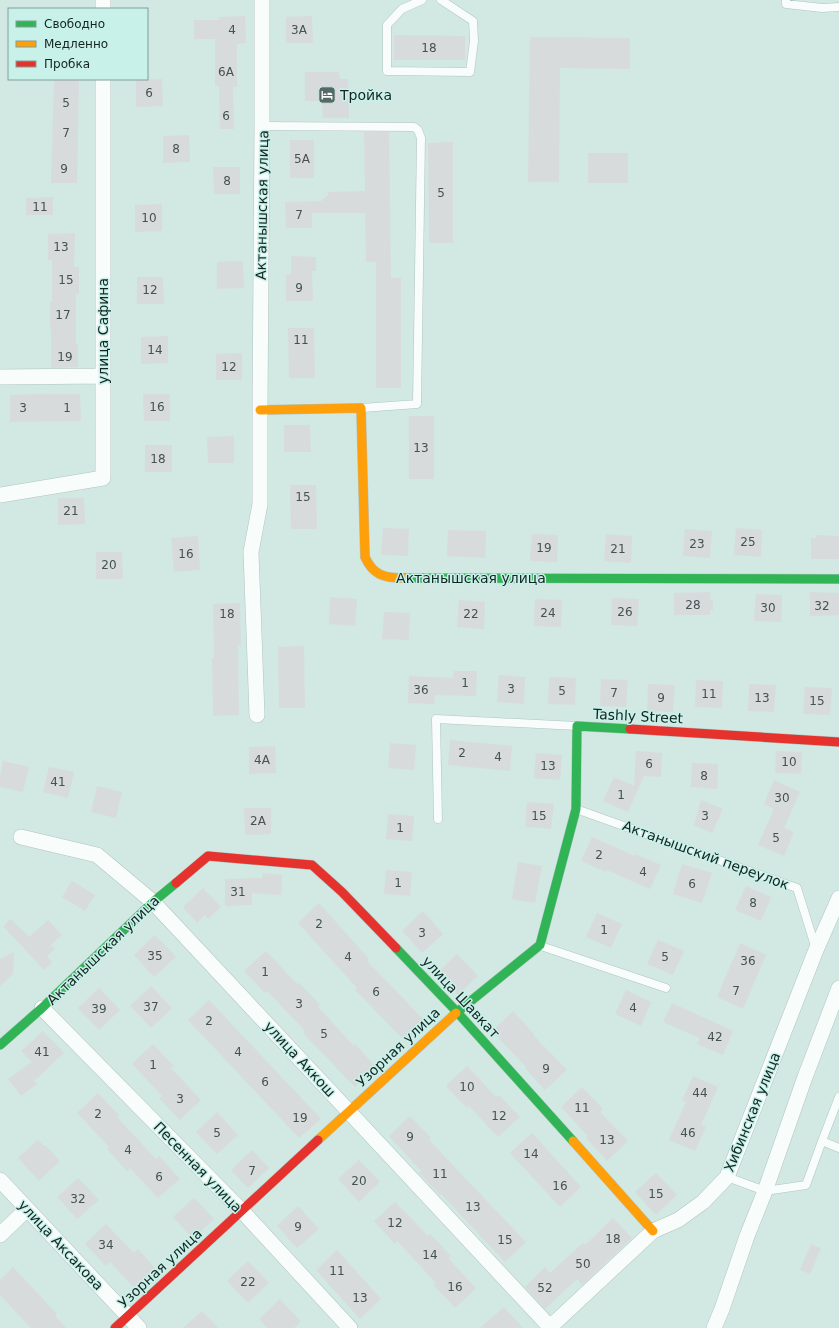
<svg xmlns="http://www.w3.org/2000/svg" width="839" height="1328" font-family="'DejaVu Sans',sans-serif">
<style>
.building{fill:#d8dbdc}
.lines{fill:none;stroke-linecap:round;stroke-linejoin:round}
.lane-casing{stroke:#b2c4c0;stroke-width:9}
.street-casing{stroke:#b2c4c0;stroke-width:16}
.fast-casing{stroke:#b2c4c0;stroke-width:10}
.slow-casing{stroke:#b2c4c0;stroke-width:10}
.jam-casing{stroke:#b2c4c0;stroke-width:10}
.lane{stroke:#f8fcfb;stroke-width:8}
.street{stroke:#f8fcfb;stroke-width:15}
.fast{stroke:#30b455;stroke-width:9}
.slow{stroke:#ff9f0a;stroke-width:9}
.jam{stroke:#e5322d;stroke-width:9}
.labels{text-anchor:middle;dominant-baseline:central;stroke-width:3;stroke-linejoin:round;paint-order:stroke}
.number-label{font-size:12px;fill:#455250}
.poi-label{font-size:14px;fill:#142421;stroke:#c8f1e9;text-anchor:start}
.street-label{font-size:14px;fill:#142421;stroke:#c8f1e9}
</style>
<rect width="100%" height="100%" fill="#d1e8e3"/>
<path class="building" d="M245,16L246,43L237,44V87H233L234,129H220L219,86H215V39H194V20H219V17Z
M312,16L313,43H286V17Z
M394,35L465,36V60H394Z
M530,37L630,38V69L560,68L559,182H528Z
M305,72H339L340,79H348L349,118H323L322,101H305Z
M54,79H79L77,183H51Z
M162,79L163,106L136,107V80Z
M364,132H389L391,278H401V388H376V262H366L365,213H312V228H286L285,202L322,201V199H325V196H328V192L365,191Z
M189,135L190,162L163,163V136Z
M290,140H314V178H290Z
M453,142V243H429L428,143Z
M588,153H628V183H588Z
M213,167H240V194H214Z
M53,197V215H26V198Z
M162,204V231L135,232V205Z
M75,233L74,267H79V294H76V344H78V367L51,368V329H50V302H52V260H48V234Z
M291,256L316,257V271H312L313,301H286V275L291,274Z
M243,261L244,288L217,289V262Z
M137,277H163L164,304H137Z
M288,328H314L315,378H289Z
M168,336V363L141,364V337Z
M242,353V380H216V354Z
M36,394H80L81,421L10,422V395Z
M143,394H170V421H144Z
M409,416H434V479H409Z
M284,425H310L311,452H284Z
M234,436V463H208L207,437Z
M145,445H172V472H145Z
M290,485H316L317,529H291Z
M58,498H84L85,524L58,525Z
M383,528L409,529L408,556L381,555Z
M736,528L762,530L761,557L734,555Z
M685,529L712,531L710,558L683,556Z
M448,530L486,531L485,558L447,556Z
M532,534L558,535L557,562L530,561Z
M606,534L632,536L631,563L604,561Z
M816,535L839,536V559H811V538H816Z
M198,536L200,570L174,572L171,538Z
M96,552H122L123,579H96Z
M710,592V600H713V610H710V615H674V593Z
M810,592L839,593V615L810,616Z
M756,594L782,595L781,622L754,621Z
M330,597L357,599L355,626L329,624Z
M612,598L639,599L637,626L611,625Z
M535,599L562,600L561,627L534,626Z
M459,600L485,602L484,629L457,627Z
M240,603L241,645H238L239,715L213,716L212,658H214L213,604Z
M384,612L410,613L409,640L382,639Z
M304,646L305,708H279L278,647Z
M454,671H477L476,696L435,695L434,704L408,703L409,676L453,678Z
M499,675L525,677L524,704L497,702Z
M549,677L576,678L575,705L548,704Z
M601,679L628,680L626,707L600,706Z
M696,680L723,681L722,708L695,707Z
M648,684L675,685L673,712L647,711Z
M749,684L776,685L774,712L748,711Z
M805,687L832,688L830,715L803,714Z
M450,740L512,746L510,771L448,765Z
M390,743L416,745L414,770L388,768Z
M275,746L276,773L249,774V747Z
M636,751L662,753L661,777L644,776L628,812L603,801L614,777L634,786Z
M776,751L802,752L801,774L775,773Z
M536,753L562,755L560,780L534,778Z
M3,761L29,767L23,792L0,787V776Z
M692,763L718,764L717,789L691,787Z
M49,767L74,772L68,798L43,792Z
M774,780L800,792L784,828L794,832L784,856L758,845L774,809L764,804Z
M97,786L122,792L116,818L91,812Z
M701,800L723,809L712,833L694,825Z
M527,802L554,804L551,829L525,827Z
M244,808H271V834L245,835Z
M388,814L414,816L412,841L386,839Z
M592,837L635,856V854L661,865L650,889L607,870L606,872L581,861Z
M518,862L542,866L535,903L512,899Z
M682,864L712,873L702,903L673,894Z
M386,870L412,872L410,896L384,894Z
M263,873L282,875L281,895L252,893V905L225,906V879L263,878Z
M72,881L95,895L85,911L62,897Z
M746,886L771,897L761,921L735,910Z
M203,888L221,907L208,919L205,915L197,923L183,907Z
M319,903L369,959L367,961L427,1023L406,1042L355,990L357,988L298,923Z
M423,911L443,934L422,953L402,931Z
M597,913L622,924L611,948L586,937Z
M11,919L29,937L48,920L62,935L51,945L55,949L47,956L52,962L44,970L3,926Z
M155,935L176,957L154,977L134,955Z
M658,940L684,951L673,975L647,964Z
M740,943L766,955L743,1009L717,997Z
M266,951L297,984L299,983L320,1005L318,1007L354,1046L355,1044L376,1067L355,1087L303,1033L305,1031L267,991L265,993L244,971Z
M14,952L13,974L0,986V959Z
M457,954L478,976L458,995L437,973Z
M151,986L172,1008L151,1028L130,1006Z
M99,988L120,1010L99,1030L78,1008Z
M626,990L651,1002L641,1026L615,1014Z
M209,1000L321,1119L299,1138L188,1020Z
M672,1003L733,1031L723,1055L697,1044L700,1038L663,1022Z
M513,1011L534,1034L533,1035L567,1070L545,1090L525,1068L526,1067L492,1031Z
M43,1031L64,1053L34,1081L37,1084L21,1096L8,1079L32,1062L21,1051Z
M153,1044L174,1066L171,1068L201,1100L180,1120L159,1098L162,1096L132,1064Z
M467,1066L496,1097L499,1095L520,1117L498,1137L469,1106L467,1108L446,1086Z
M693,1076L718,1087L701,1125L706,1127L695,1151L669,1140L686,1102L682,1100Z
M582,1087L603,1109L600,1112L628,1141L607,1161L586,1138L588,1136L561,1107Z
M98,1093L119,1115L117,1117L156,1159L159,1156L180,1179L158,1198L130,1168L127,1171L107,1149L109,1147L77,1113Z
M217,1112L238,1135L217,1154L196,1132Z
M410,1116L431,1138L429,1140L526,1242L505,1262L441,1194L440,1195L419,1173L421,1171L389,1136Z
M532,1133L581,1187L560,1207L510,1153Z
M38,1140L44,1146L45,1145L60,1161L39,1181L18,1158Z
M252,1150L269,1168L248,1188L231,1170Z
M359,1160L380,1182L359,1202L338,1179Z
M656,1173L677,1195L656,1215L635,1192Z
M78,1178L99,1200L77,1219L57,1197Z
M194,1198L214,1219L193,1239L173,1217Z
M395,1202L428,1236L430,1234L451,1256L448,1258L476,1288L455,1308L434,1285L436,1283L397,1241L395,1244L374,1221Z
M298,1206L319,1229L297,1248L277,1226Z
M613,1218L632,1238L582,1285L577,1279L545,1309L525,1287L545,1267L550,1273L583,1243L585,1245Z
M106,1224L134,1253L138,1249L158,1271L137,1291L110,1262L106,1266L85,1244Z
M811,1244L821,1248L810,1274L800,1270Z
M337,1250L381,1299L360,1319L316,1270Z
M248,1261L269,1283L248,1303L227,1281Z
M13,1267L57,1314L55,1316L66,1328H31L0,1295V1280Z
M280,1299L301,1322L294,1328H267L259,1319Z
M504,1307L523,1328H480Z
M202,1311L218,1328H183Z"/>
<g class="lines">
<defs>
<path id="lane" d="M422,0L402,9L387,25V71L470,72L474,41L473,21L441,0
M786,0V4L822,8L839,7
M262,126L414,127L418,130L421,138L417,404L362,408
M576,809L797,888L816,949
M438,819L436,719L577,726
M541,946L666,988
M822,1141L839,1148
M727,1177L765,1191L806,1185L822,1141L839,1097"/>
<path id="street" d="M103,0V9
M0,377L103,376
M0,495L103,478V79
M257,715L251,552L260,504V410L262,126V0
M21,837L97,855L153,902L550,1327
M42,1008L242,1211L350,1328
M0,1180L139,1328
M0,1235L27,1209
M549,1328L653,1231L678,1220L703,1202L727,1177L816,950L839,898
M714,1328L722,1309L747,1236L765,1191L805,1077L839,988"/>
<path id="fast" d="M403,578L839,579
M396,948L457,1012L573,1141
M456,1013L540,945L576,809L577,726L630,729
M0,1045L42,1008L153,902L176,883"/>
<path id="slow" d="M260,410L361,408L365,557C373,575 384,578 403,578
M318,1140L456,1013
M573,1141L653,1231"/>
<path id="jam" d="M630,729L839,742
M176,883L208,856L312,865L342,892L396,948
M115,1328L318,1140"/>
</defs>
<use href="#lane" class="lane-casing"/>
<use href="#street" class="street-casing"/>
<use href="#fast" class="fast-casing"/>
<use href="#slow" class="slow-casing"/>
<use href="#jam" class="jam-casing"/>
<use href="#lane" class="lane"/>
<use href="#street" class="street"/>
<use href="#fast" class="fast"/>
<use href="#slow" class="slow"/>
<use href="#jam" class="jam"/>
</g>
<defs>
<symbol id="hotel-square" viewBox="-11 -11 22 22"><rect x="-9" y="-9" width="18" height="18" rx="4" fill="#566965" stroke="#c8f1e9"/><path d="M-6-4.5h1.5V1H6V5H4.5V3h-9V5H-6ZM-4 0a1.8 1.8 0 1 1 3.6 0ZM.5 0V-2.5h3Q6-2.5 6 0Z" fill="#fff"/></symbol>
</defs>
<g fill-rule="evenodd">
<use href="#hotel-square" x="317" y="85" width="20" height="20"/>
</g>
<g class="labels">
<g class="number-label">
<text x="232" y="30">4</text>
<text x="299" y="30">3А</text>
<text x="429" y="48">18</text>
<text x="226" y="72">6А</text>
<text x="149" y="93">6</text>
<text x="66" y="103">5</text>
<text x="226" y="116">6</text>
<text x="66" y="133">7</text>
<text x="176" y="149">8</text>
<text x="302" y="159">5А</text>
<text x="64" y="169">9</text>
<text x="227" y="181">8</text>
<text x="441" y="193">5</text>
<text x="40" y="207">11</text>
<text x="299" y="215">7</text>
<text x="149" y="218">10</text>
<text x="61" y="247">13</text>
<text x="66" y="280">15</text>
<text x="299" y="288">9</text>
<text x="150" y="290">12</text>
<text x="63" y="315">17</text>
<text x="301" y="340">11</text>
<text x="155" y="350">14</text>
<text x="65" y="357">19</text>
<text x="229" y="367">12</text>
<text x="157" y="407">16</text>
<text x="23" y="408">3</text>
<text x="67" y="408">1</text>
<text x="421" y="448">13</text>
<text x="158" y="459">18</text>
<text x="303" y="497">15</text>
<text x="71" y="511">21</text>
<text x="748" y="542">25</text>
<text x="697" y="544">23</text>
<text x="544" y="548">19</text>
<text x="618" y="549">21</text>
<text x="186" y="554">16</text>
<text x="109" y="565">20</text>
<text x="693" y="605">28</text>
<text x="822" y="606">32</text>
<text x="768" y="608">30</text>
<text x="625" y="612">26</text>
<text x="548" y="613">24</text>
<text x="227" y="614">18</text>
<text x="471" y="614">22</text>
<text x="465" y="683">1</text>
<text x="511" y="689">3</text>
<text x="421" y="690">36</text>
<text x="562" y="691">5</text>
<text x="614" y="693">7</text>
<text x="709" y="694">11</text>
<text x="661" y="698">9</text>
<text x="762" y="698">13</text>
<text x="817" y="701">15</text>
<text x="462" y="753">2</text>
<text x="498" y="757">4</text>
<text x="262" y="760">4А</text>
<text x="789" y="762">10</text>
<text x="649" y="764">6</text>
<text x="548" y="766">13</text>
<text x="704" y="776">8</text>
<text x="58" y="782">41</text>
<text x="621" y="795">1</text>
<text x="782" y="798">30</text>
<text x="539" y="816">15</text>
<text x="705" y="816">3</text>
<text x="258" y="821">2А</text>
<text x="400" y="828">1</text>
<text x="776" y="838">5</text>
<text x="599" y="855">2</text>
<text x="643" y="872">4</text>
<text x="398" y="883">1</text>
<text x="692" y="884">6</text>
<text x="238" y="892">31</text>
<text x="753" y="903">8</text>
<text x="319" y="924">2</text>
<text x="604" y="930">1</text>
<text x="422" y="933">3</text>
<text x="155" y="956">35</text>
<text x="348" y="957">4</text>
<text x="665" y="957">5</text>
<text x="748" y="961">36</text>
<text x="265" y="972">1</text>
<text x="736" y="991">7</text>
<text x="376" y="992">6</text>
<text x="299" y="1004">3</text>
<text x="151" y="1007">37</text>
<text x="633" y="1008">4</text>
<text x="99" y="1009">39</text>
<text x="209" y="1021">2</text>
<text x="324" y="1034">5</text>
<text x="715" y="1037">42</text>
<text x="42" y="1052">41</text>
<text x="238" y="1052">4</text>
<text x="153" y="1065">1</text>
<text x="546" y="1069">9</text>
<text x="265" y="1082">6</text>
<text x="467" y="1087">10</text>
<text x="700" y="1093">44</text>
<text x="180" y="1099">3</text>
<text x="582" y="1108">11</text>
<text x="98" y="1114">2</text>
<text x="499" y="1116">12</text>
<text x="300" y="1118">19</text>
<text x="217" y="1133">5</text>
<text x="688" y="1133">46</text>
<text x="410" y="1137">9</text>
<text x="607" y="1140">13</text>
<text x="128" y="1150">4</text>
<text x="531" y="1154">14</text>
<text x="252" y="1171">7</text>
<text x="440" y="1174">11</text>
<text x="159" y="1177">6</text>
<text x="359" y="1181">20</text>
<text x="560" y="1186">16</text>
<text x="656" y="1194">15</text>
<text x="78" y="1199">32</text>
<text x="473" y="1207">13</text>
<text x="395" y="1223">12</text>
<text x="298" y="1227">9</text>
<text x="613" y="1239">18</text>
<text x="505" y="1240">15</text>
<text x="106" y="1245">34</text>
<text x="430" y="1255">14</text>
<text x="583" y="1264">50</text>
<text x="337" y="1271">11</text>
<text x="248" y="1282">22</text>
<text x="455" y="1287">16</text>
<text x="545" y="1288">52</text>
<text x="360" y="1298">13</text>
</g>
<g class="poi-label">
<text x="340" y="95">Тройка</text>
</g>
<g class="street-label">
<text transform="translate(262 205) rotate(-89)">Актанышская улица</text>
<text transform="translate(103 331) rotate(-90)">улица Сафина</text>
<text x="471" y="578">Актанышская улица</text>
<text transform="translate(638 716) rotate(3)">Tashly Street</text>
<text transform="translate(706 855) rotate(20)">Актанышский переулок</text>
<text transform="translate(103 950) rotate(-44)">Актанышская улица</text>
<text transform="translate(461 997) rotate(47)">улица Шавкат</text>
<text transform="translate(398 1047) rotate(-43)">Узорная улица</text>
<text transform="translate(300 1059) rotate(47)">улица Аккош</text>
<text transform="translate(752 1112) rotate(-68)">Хибинская улица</text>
<text transform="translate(198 1167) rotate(46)">Песенная улица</text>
<text transform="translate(61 1245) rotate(47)">улица Аксакова</text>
<text transform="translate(160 1268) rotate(-43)">Узорная улица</text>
</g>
</g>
<rect x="8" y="8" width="140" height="72" fill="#c8f1e9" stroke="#809f99"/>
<rect x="16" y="21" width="20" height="6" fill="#30b455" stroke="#809f99"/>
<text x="44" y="28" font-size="12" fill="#142421">Свободно</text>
<rect x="16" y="41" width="20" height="6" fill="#ff9f0a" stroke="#809f99"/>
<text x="44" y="48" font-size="12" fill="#142421">Медленно</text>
<rect x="16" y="61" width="20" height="6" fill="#e5322d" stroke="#809f99"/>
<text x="44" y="68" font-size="12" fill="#142421">Пробка</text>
</svg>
